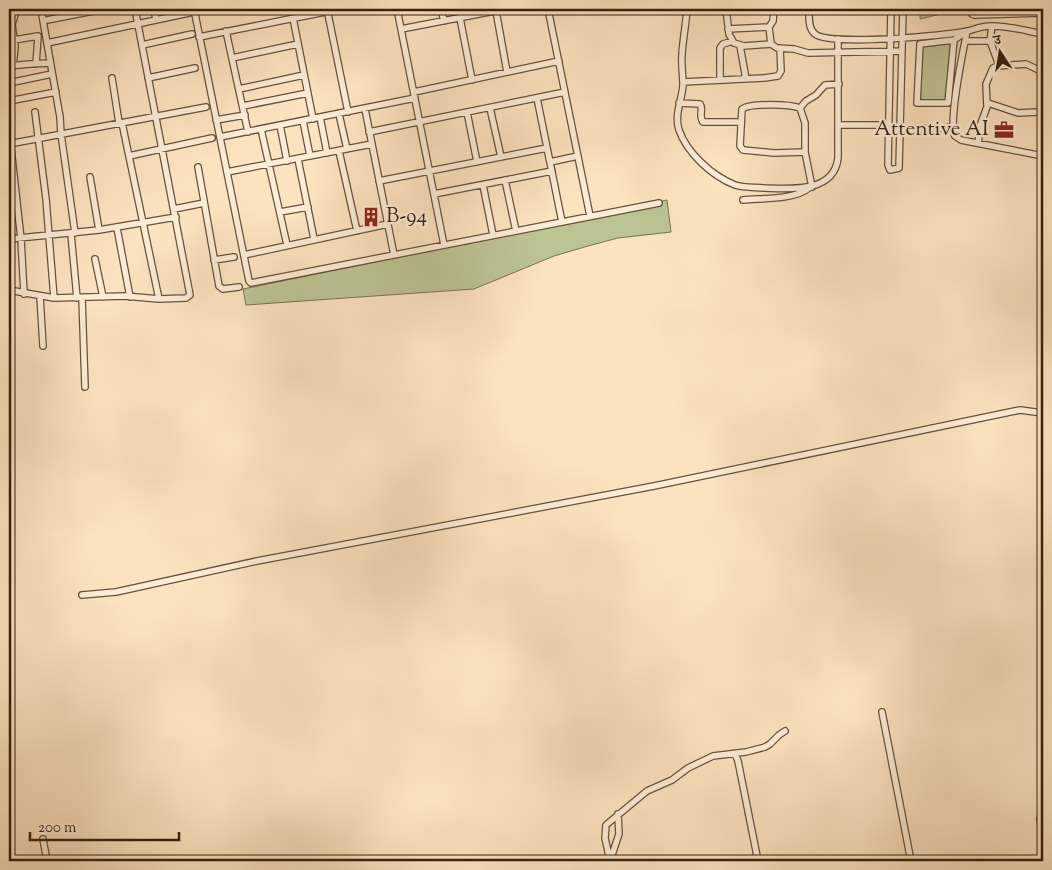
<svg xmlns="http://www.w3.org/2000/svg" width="1052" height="870" font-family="'Sorts Mill Goudy','Noto Serif Devanagari',serif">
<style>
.green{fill:#bdc494;stroke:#7a7251}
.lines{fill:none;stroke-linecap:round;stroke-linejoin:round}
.minor-casing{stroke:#68513a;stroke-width:8}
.minor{stroke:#fdedd6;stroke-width:5.5}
.labels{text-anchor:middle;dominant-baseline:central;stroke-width:4.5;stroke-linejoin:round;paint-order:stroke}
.poi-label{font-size:21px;fill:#36200e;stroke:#fdedd6;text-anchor:end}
</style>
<rect width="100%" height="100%" fill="#fce3c0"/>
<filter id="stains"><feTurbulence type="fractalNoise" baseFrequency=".004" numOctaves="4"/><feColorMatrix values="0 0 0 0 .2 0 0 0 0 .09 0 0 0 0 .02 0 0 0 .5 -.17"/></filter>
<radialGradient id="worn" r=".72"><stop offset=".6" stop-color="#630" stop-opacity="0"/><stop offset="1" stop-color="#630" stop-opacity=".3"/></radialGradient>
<path class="green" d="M920,9H961L920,19Z
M957,40L949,103H914L917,42Z
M667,200L671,232L618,238L588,246L554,256L474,289L246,305L243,289L537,229Z"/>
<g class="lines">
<defs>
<path id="minor" d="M41,9L60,117L61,134L75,233
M154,9L156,20
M194,9L249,281L251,283L659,203
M327,9L348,112
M397,9L444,245
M441,9L444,21
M548,9L590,216
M687,9C686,24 683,39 682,54C681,64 683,75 683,85C682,100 674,115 679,130C687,153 712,176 735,185C744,188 756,187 765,188C791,189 834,193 838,158V39
M726,9L729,34L734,43L744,46L771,44
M809,9C809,17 808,29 815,34C829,46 946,36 968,31C975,29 982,26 990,26C1007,25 1026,31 1043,34
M891,9L888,165L890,170L899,168L903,9
M970,9L972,14L974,15L1043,13
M496,11L507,72
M293,18L313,119
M460,18L472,80
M47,20L104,9
M769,27L771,44L777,48L794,49L808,53L902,51
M401,29L505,9
M728,29L769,27L773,21L774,9
M226,31L248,132
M967,31C963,52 948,121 955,136L961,140L1043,156
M199,37L340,9
M14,40L38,36L36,64
M954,40L948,103H917L920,44L954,40L966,32
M966,41H990L999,65
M990,41L992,26
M47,43L189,13
M142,45L192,34
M740,46L746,79
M232,58L298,44
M9,66L30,64L50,63
M13,66L15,47L12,24L17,9
M112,78L119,123
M148,78L195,68
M720,80V48L723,44L733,41
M683,82L764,78L778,76L781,71L780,48
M9,83L52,74
M239,89L304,75
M414,92L559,61
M537,98L562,222
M9,101L56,92
M679,103L700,104C704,109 698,116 703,122H741
M988,103L1018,113L1038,112
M243,106L308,93
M490,108L501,157
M800,108L806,101L816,95L825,85L839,84
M365,109L394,255
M35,112L46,199L54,298
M467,112L477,162
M339,114L347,149
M320,117L327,153
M216,120L245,115
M303,121L310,156
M122,123L159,299
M280,125L287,161
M838,125H888
M261,129L287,245
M9,130L21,239L24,294
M888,130L947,128L952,126
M369,132L565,92
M220,137L415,98
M978,143L981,123L987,107L986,84L993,68L997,66L1026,64L1043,72
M9,144L206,107
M339,151L357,231
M805,152L774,153L743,150L740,146L742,109C751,103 790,104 800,108L805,123V152L812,187
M129,156L212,138
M298,159L314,239
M550,162L578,156
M198,167L219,286L223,289L239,287
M227,172L372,144
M90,177L99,230
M505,180L516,231
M379,181L547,148
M483,185L493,235
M434,194L552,171
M743,200C762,198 794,200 809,188
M174,209L204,203
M280,212L308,207
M117,228L130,297
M71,234L77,298
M9,239L99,230L176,217
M244,255L388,224
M95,259L103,297
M214,260L234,257
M9,290L54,298L125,296L159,299L186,298L190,295L135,9
M40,297L43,346
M82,298L85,387
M82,595L116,592L257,561L654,486L1010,412L1020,410L1043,413
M882,712L911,861
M735,754L738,761L758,861
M1040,819L1043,840
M43,839L47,861
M695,859L696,861
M610,861L605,838L606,825L647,791L672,780L688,768L713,756L746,752L765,747L770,744L779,735L785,731
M610,861L619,834L618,814"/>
</defs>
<use href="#minor" class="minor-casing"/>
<use href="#minor" class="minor"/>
</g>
<defs>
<symbol id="office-bare" viewBox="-9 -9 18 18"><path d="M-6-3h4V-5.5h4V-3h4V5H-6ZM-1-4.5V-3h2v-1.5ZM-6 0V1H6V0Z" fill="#8f2418" stroke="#fdedd6" stroke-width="2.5" paint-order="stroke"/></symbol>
<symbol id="building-bare" viewBox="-9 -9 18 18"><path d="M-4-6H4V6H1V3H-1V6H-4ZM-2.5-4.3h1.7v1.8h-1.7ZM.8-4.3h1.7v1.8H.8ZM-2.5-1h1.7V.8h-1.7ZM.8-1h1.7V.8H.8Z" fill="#8f2418" stroke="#fdedd6" stroke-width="2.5" paint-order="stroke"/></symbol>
</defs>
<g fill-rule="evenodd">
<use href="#office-bare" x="990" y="116" width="28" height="28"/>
<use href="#building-bare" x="357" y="203" width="28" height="28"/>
</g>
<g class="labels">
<g class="poi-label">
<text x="989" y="130">Attentive AI</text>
<text x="386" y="217" text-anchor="start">B-94</text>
</g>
</g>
<rect width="1052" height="870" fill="none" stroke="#fce3c0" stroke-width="30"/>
<rect x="10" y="10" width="1032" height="850" fill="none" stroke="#36200e" stroke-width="2.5"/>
<rect x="15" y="15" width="1022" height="840" fill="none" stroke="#36200e"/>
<g transform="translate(1000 52) rotate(348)" stroke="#fdedd6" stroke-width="4" paint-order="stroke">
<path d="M0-4L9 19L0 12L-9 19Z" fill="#36200e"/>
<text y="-8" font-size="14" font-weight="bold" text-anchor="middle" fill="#36200e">उ</text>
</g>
<path d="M30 832v8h149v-8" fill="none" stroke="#36200e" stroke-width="2.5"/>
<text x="38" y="832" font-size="15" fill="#36200e" stroke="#fdedd6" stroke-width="4" paint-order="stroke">200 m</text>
<rect width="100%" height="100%" filter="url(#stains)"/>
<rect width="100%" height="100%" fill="url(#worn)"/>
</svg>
